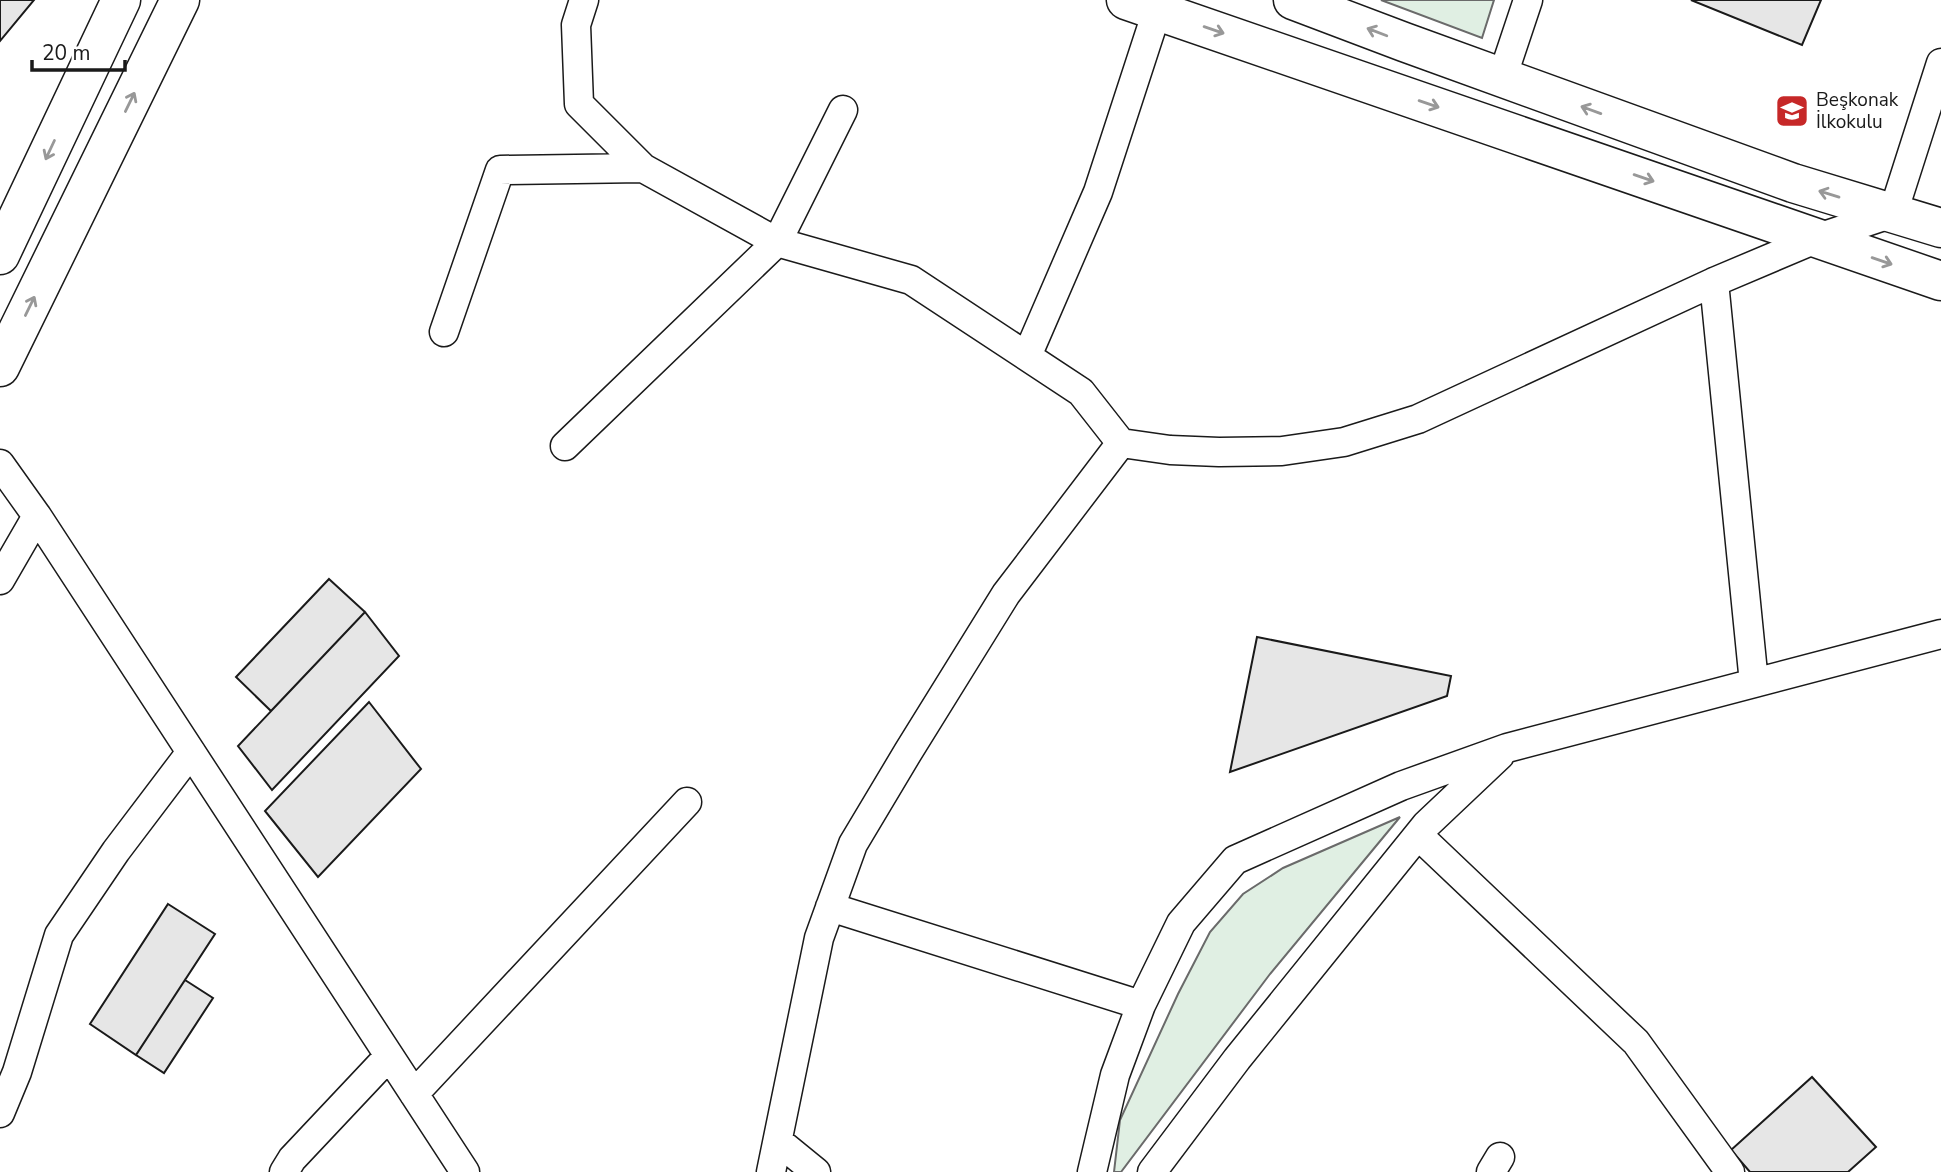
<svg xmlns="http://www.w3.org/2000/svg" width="1941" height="1172" font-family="'Nunito Sans',sans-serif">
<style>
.green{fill:#e0efe3;stroke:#6a6a6a;stroke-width:2}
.building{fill:#e6e6e6;stroke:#1a1a1a;stroke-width:2}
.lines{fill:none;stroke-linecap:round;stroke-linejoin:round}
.street-casing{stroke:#1a1a1a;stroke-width:31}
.secondary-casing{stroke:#1a1a1a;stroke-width:41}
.street{stroke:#fff;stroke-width:28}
.secondary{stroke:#fff;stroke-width:38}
.oneway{stroke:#989898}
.labels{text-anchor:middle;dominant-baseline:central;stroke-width:5;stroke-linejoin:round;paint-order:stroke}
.poi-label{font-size:19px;fill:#1a1a1a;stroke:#fff;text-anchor:start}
</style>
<rect width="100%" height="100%" fill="#fff"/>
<path class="green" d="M1381,0H1494L1482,38Z
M1400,817L1270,974L1121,1172H1114L1120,1120L1178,994L1210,932L1243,894L1283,868Z"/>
<path class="building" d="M0,0H34L0,41Z
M1691,0H1821L1802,45Z
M329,579L365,612L271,711L236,677Z
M365,612L399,656L272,790L238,746Z
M1257,637L1451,676L1447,696L1230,772Z
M369,702L421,769L318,877L265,811Z
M168,904L215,934L136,1055L90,1024Z
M185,980L213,998L164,1073L136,1055Z
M1812,1077L1876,1147L1848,1172H1750L1731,1150Z"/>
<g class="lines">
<defs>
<path id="street" d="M584,0L576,25L579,104L643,168L777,242L911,280L1081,392L1121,443
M1502,78L1528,0
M1714,282L1754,683
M444,332L500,170L643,168
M1027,356L1098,192L1157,11
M565,446L777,242L843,110
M0,464L37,516L465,1172
M0,580L37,516
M1418,835L1636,1042L1730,1172
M830,907L1141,1005
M414,1094L687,802
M0,1113L17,1072L59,935L116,851L191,752
M778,1141L816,1172
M284,1172L292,1159L389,1056
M771,1172L819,938L853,844L908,752L1006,594L1121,443L1170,450L1219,452L1282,451L1344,442L1418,419L1714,282L1818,238L1893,213L1941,63
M1092,1172L1115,1075L1141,1005L1181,923L1235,860L1401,786L1507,748L1941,634
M1152,1172L1237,1059L1426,825L1500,755
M1491,1172L1500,1157"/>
<path id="secondary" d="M1126,0L1941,281
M1293,0L1404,42L1793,183L1941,228
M0,255L121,0
M0,367L180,0"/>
</defs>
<use href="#street" class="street-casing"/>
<use href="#secondary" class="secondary-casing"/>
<use href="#street" class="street"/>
<use href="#secondary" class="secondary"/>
</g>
<defs><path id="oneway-shaft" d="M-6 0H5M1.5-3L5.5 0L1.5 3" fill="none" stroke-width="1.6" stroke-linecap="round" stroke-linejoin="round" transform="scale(1.75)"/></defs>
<g class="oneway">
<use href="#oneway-shaft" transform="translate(1214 30) rotate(19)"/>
<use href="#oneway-shaft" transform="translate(1377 32) rotate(-159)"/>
<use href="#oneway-shaft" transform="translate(130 102) rotate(-64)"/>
<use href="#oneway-shaft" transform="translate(1429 104) rotate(19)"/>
<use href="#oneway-shaft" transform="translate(1591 110) rotate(-160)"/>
<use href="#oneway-shaft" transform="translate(50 150) rotate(115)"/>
<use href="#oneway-shaft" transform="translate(1644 178) rotate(19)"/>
<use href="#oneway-shaft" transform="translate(1829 194) rotate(-163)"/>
<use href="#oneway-shaft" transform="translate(1882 261) rotate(19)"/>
<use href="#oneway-shaft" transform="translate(30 306) rotate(-64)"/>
</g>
<defs>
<symbol id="school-square" viewBox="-11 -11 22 22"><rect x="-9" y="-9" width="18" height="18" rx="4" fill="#c62828" stroke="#fff"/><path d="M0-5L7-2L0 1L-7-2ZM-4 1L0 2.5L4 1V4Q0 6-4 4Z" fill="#fff"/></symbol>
</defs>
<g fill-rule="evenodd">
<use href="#school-square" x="1773" y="92" width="38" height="38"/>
</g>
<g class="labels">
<g class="poi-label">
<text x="1816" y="100">Beşkonak<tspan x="1816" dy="22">İlkokulu</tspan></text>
</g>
</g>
<path d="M32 60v10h93v-10" fill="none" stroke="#1a1a1a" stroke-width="3.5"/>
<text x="42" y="60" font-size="21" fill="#1a1a1a" stroke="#ffffff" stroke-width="5" paint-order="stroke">20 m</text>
</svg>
